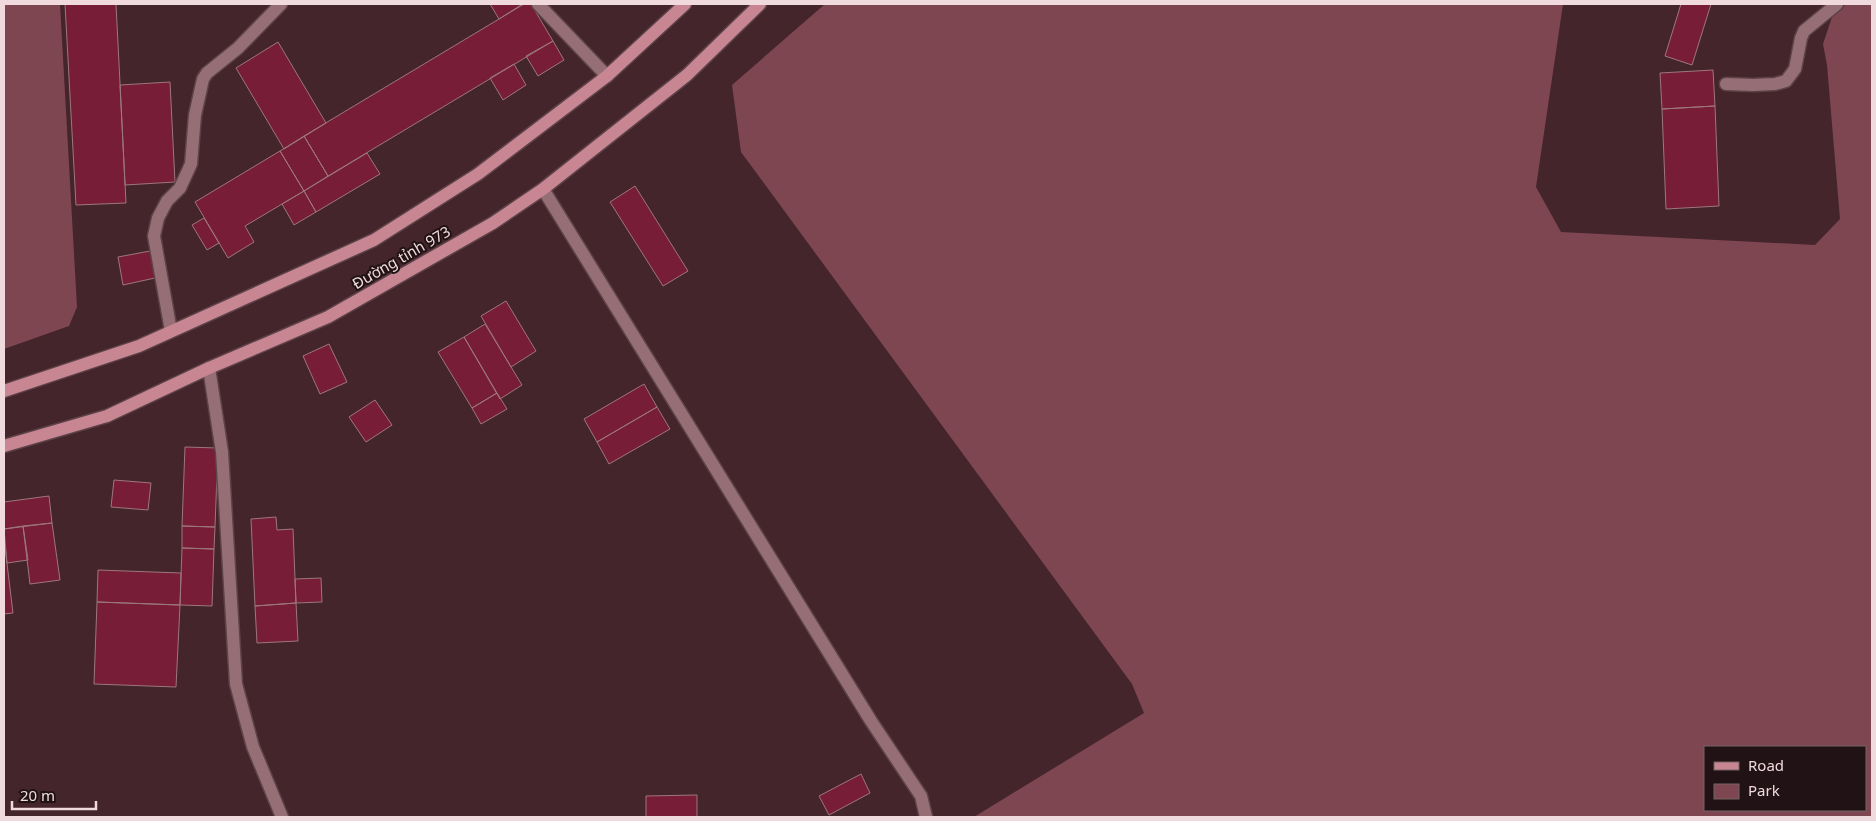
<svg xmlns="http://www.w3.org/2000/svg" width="1876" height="821" font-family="'Noto Sans',sans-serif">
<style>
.green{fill:#7e4651;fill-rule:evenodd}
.building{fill:#771d37;stroke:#9d777d}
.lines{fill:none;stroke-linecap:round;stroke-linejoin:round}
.street-casing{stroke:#5d4248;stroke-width:15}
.primary-casing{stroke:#5d4248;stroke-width:15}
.street{stroke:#956f75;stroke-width:12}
.primary{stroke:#c78692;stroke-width:12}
.labels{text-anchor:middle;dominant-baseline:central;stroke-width:4;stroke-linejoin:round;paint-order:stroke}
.street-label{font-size:15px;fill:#f0dadd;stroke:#211315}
</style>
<rect width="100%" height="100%" fill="#44252b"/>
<path class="green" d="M4,4H60L77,307L69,326L4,349Z
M825,4H1563L1536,187L1561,232L1815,245L1840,219L1827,65L1823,44L1834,11L1847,4H1872V817H974L1144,713L1132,684L741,152L732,85ZM1705,747H1865V810H1705Z"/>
<path class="building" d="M65,4H116L126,203L76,205Z
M490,4H520L521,5L499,19Z
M524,4H531L553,41L328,176L304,136Z
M1681,4H1711L1692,65L1665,56Z
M553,41L564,60L538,76L526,56Z
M278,42L326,123L284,149L236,68Z
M514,64L526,85L503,100L490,78Z
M1713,70L1715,106L1662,109L1660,73Z
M170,82L175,182L125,185L120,85Z
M1715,106L1719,206L1666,209L1662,109Z
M304,136L328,176L304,191L280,151Z
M280,151L304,191L245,226L254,242L228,258L195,202Z
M367,153L380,174L316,212L304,191Z
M635,186L688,271L663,286L610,202Z
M304,191L316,212L294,225L282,204Z
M204,218L219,243L207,250L192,225Z
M150,251L155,278L123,285L118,257Z
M506,301L536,351L511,367L481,316Z
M485,324L522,385L500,399L464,337Z
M464,337L497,393L472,408L438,352Z
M329,344L347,382L320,394L303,356Z
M644,384L657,407L597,442L584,419Z
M497,393L507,409L481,424L472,408Z
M375,400L392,425L366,442L349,417Z
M657,407L670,429L609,464L597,442Z
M185,447L218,448L215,527L182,526Z
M114,480L151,483L148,510L111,507Z
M49,496L52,523L4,529V502Z
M276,517L277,530L293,529L296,603L255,606L251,519Z
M52,523L60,580L30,584L23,526Z
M23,526L28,560L7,563L4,529Z
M182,526L215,527L214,549L182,548Z
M4,539L13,613L4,614Z
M182,548L214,549L212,606L180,605Z
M98,570L181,573L180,605L97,602Z
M321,578L322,602L296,603L295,579Z
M97,602L180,605L176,687L94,684Z
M296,603L298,641L257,643L255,606Z
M861,774L870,793L829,815L819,796Z
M697,795V817H646V796Z"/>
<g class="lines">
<defs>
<path id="street" d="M538,4L607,76
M1726,84L1753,85L1775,84L1786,81L1795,69L1801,38L1804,31L1837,4
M543,189L871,721L921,796L926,817
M171,331L154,236L158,218L167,201L180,188L191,164L195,115L203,79L207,73L238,48L281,4
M209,368L222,452L236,684L253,747L282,817"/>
<path id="primary" d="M4,391L139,346L374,240L478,174L607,76L685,4
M4,446L107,416L209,368L328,317L493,223L543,189L687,75L760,4"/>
</defs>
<use href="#street" class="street-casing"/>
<use href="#primary" class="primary-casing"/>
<use href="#street" class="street"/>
<use href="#primary" class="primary"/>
</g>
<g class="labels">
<g class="street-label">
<text transform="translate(401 257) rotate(-30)">Đường tỉnh 973</text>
</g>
</g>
<rect width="1876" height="821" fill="none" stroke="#f0dadd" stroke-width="10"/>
<rect x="1704" y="746" width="162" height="65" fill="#211315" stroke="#746365"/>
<rect x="1714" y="762" width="25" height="8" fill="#c78692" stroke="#746365"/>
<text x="1748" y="771" font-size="15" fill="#f0dadd">Road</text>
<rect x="1714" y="784" width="25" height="15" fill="#7e4651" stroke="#746365"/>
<text x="1748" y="796" font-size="15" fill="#f0dadd">Park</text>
<path d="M12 801v8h84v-8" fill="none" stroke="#f0dadd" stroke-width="2.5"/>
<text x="20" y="801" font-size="15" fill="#f0dadd" stroke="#211315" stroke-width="4" paint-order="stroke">20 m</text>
</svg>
